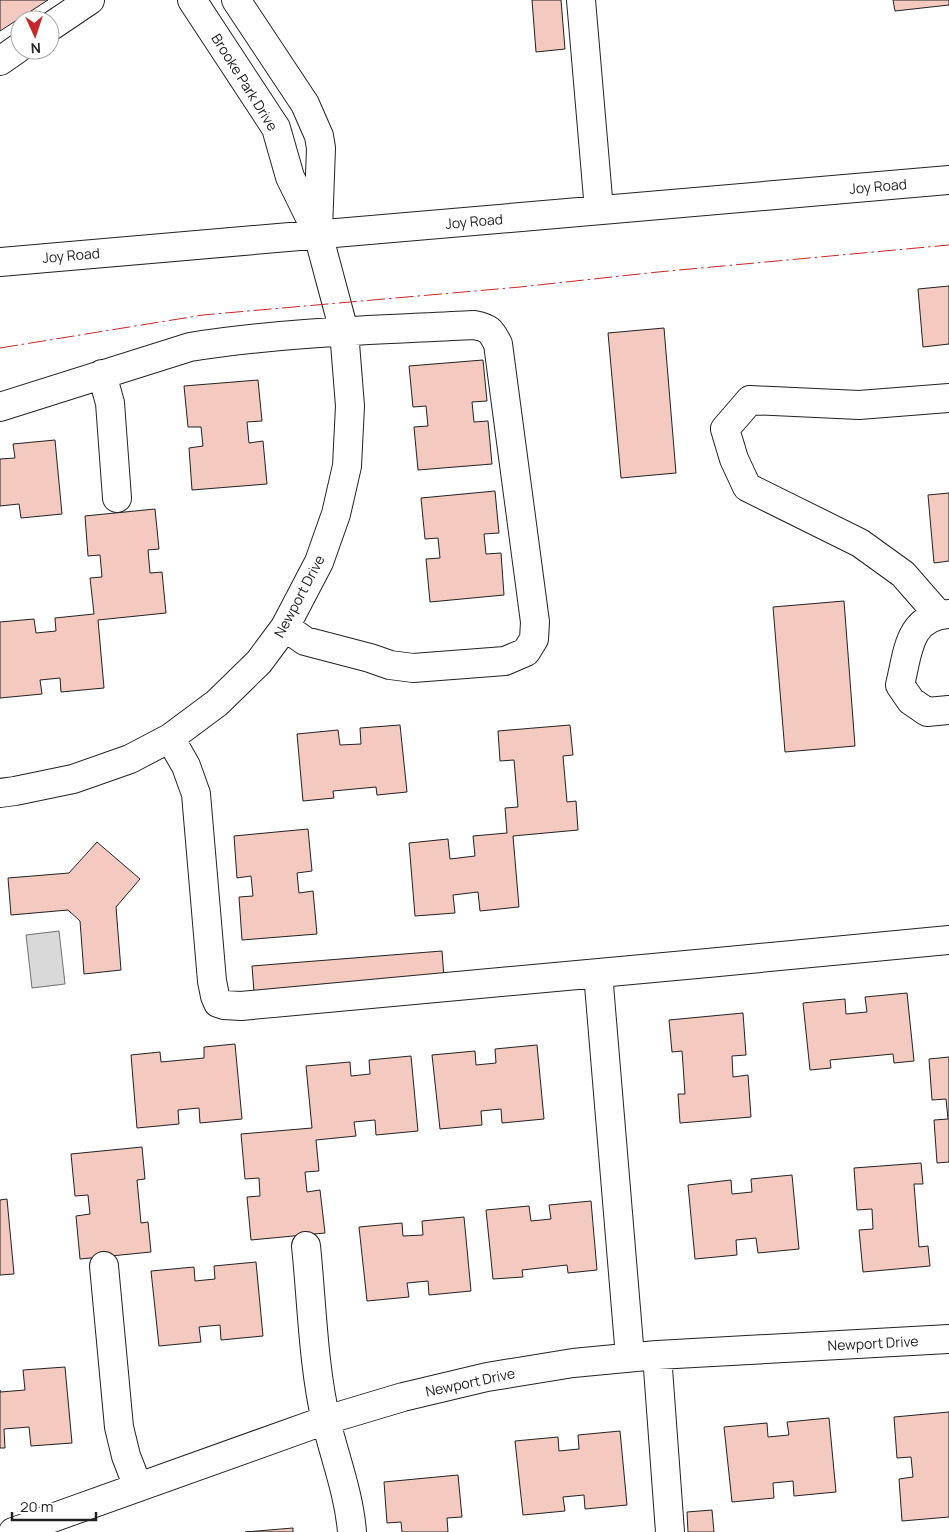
<svg xmlns="http://www.w3.org/2000/svg" width="949" height="1532" font-family="Manrope,sans-serif">
<style>
.water{fill:#d9d9d9;stroke:#6f6f6f}
.building{fill:#f3c9c0;stroke:#222}
.lines{fill:none;stroke-linecap:round;stroke-linejoin:round}
.minor-casing{stroke:#222;stroke-width:30}
.minor{stroke:#fff;stroke-width:28}
.power{stroke:#c62828;stroke-width:1;stroke-dasharray:18 4 2.5 4;stroke-linecap:butt}
.labels{text-anchor:middle;dominant-baseline:central;stroke-width:4;stroke-linejoin:round;paint-order:stroke}
.street-label{font-size:14px;fill:#222;stroke:#fff}
</style>
<rect width="100%" height="100%" fill="#fff"/>
<path class="water" d="M59,931L65,984L32,988L26,935Z"/>
<path class="building" d="M0,0H48L0,31Z
M532,0H561L565,49L536,52Z
M893,0H949V5L895,11Z
M949,286V344L923,347L918,289Z
M664,328L676,473L621,478L608,333Z
M483,360L487,401L472,402L474,422L488,421L492,464L418,470L414,427L428,426L426,406L413,407L409,366Z
M258,380L262,421L247,422L249,443L263,441L267,484L192,490L189,448L203,446L201,427H188L184,386Z
M55,440L62,514L21,518L19,504L0,506V459L15,458L13,444Z
M495,491L499,533L484,534L486,554L501,553L504,595L430,602L426,559L440,558L438,538L425,539L421,498Z
M949,493V561L934,563L928,495Z
M155,509L159,549L148,550L150,573L162,572L166,613L98,620L104,688L61,692L60,678L40,680L42,694L0,698V622L34,619L36,633L56,631L55,618L94,614L90,578L102,577L100,555L88,556L85,516Z
M844,601L855,746L785,752L773,607Z
M400,725L407,792L377,795L376,787L333,791L334,798L303,801L297,734L338,730L340,745L361,744L360,728Z
M570,725L573,755L563,756L567,802L576,801L578,830L513,836L519,907L480,911L478,892L453,895L455,913L415,916L409,843L448,839L450,859L475,856L473,836L507,833L505,808L518,807L514,760L500,761L498,731Z
M308,829L312,871L297,873L299,893L313,891L317,934L242,940L239,897L253,896L251,876L237,878L234,836Z
M97,842L140,879L116,907L121,970L84,974L80,921L68,910L11,915L8,878L69,873Z
M442,951L444,977L254,992L252,966Z
M907,993L914,1061L894,1063L893,1054L830,1060L831,1068L810,1070L803,1003L845,999L846,1014L867,1012L865,997Z
M743,1013L746,1055L732,1056L733,1077L748,1075L751,1117L680,1123L678,1094H685L682,1051L672,1052L669,1020Z
M235,1044L242,1119L200,1123L199,1108L178,1110L179,1124L137,1128L131,1055L160,1052L161,1062L204,1058V1047Z
M537,1045L544,1119L502,1123L501,1109L481,1111L482,1125L440,1129L432,1055L475,1051L476,1065L496,1063L495,1049Z
M411,1056L418,1131L376,1135L375,1120L354,1122L356,1136L316,1140L319,1171L305,1172L307,1192L320,1190L325,1233L251,1240L247,1197L260,1196L259,1178L245,1179L241,1134L312,1128L306,1066L350,1062L351,1076L370,1074L369,1060Z
M949,1057V1162L937,1163L934,1120L948,1119L946,1099L932,1100L929,1059Z
M142,1147L145,1179L137,1180L141,1223L148,1222L151,1252L80,1259L76,1216L90,1214L88,1195L75,1196L71,1154Z
M921,1163L923,1184H914L919,1247L928,1246L930,1266L863,1272L859,1230L873,1229L872,1209L857,1210L854,1168Z
M792,1175L799,1249L758,1253L756,1238L736,1240L737,1255L695,1259L688,1185L731,1180L732,1194L752,1192L751,1179Z
M7,1199L14,1274L0,1275V1200Z
M591,1201L597,1270L568,1273L567,1265L522,1270L523,1277L493,1279L486,1210L529,1206L531,1221L551,1219L549,1205Z
M464,1217L471,1291L429,1295L428,1281L407,1283L409,1297L367,1301L359,1227L402,1223L403,1236L423,1235L422,1221Z
M256,1262L263,1336L221,1340L220,1325L199,1327L201,1342L159,1346L151,1271L194,1267L195,1281L215,1279L214,1266Z
M65,1367L72,1443L31,1446L29,1427L4,1429L5,1448H0V1390V1392L25,1390L23,1370Z
M949,1412V1517L902,1521L899,1479L913,1477L911,1457L897,1458L894,1417Z
M829,1418L836,1492L794,1496L793,1481L773,1483L774,1498L732,1502L724,1427L767,1423L768,1437L789,1435L787,1422Z
M620,1431L627,1505L585,1509L584,1495L563,1497L565,1511L523,1515L515,1441L558,1437L559,1451L579,1449L578,1435Z
M458,1475L462,1517L447,1518L448,1532H402L401,1522L387,1523L384,1482Z
M712,1510L714,1532H688L687,1512Z
M293,1528V1532H245Z"/>
<g class="lines">
<defs>
<path id="minor" d="M236,0L305,104L319,136L321,148L318,230
M581,0L599,210
M50,27L90,0
M0,61L20,47
M0,262L949,180
M102,374L110,403L117,498
M0,407L190,347C284,332 379,330 474,325C490,328 491,331 498,344L535,622L534,639L526,652L505,661L413,668L390,665L370,658L305,641L285,627
M938,614L903,574L860,543L747,487L734,459L725,429L750,400L859,405L949,398
M949,614C908,616 908,653 900,685L911,701L927,712L949,710
M170,738L186,766L196,794L212,981L215,996L218,1003L224,1005L241,1006C477,986 713,962 949,940
M0,793L15,791L73,779L130,759L170,738L217,703L259,662L285,627L319,562L336,514L347,466L350,406L344,331L318,234L290,177L276,128L192,0
M598,973L630,1357
M306,1246C312,1304 313,1364 326,1421C335,1458 349,1494 352,1532
M104,1266L119,1427L126,1456L138,1487
M657,1355L670,1532
M13,1532L326,1420L403,1397L487,1377L573,1363L657,1355L949,1339"/>
</defs>
<use href="#minor" class="minor-casing"/>
<use href="#minor" class="minor"/>
<path class="power" d="M0,348L203,315L520,287L658,272L949,245"/>
</g>
<g class="labels">
<g class="street-label">
<text transform="translate(245 82) rotate(58)">Brooke Park Drive</text>
<text transform="translate(878 186) rotate(-5)">Joy Road</text>
<text transform="translate(474 221) rotate(-5)">Joy Road</text>
<text transform="translate(71 255) rotate(-5)">Joy Road</text>
<text transform="translate(299 596) rotate(-62)">Newport Drive</text>
<text transform="translate(873 1343) rotate(-3)">Newport Drive</text>
<text transform="translate(470 1382) rotate(-12)">Newport Drive</text>
</g>
</g>
<g transform="translate(35 35) rotate(177)"><circle r="24" fill="#ffffff" stroke="#a7a7a7"/>
<path d="M0-4L9 19L0 12L-9 19Z" fill="#c62828"/>
<text y="-8" font-size="14" font-weight="bold" text-anchor="middle" fill="#222222">N</text>
</g>
<path d="M12 1512v8h84v-8" fill="none" stroke="#222222" stroke-width="2.5"/>
<text x="20" y="1512" font-size="15" fill="#222222" stroke="#ffffff" stroke-width="4" paint-order="stroke">20 m</text>
</svg>
